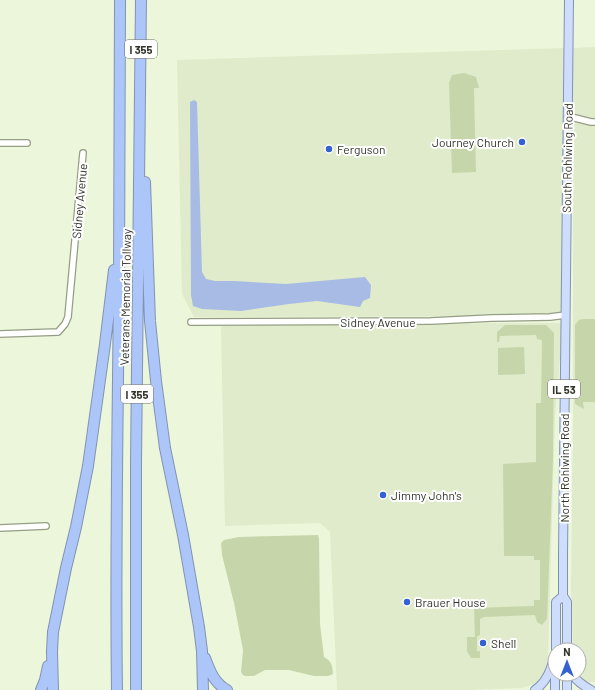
<svg xmlns="http://www.w3.org/2000/svg" width="595" height="690" font-family="Barlow,sans-serif">
<style>
.built{fill:#dfebca}
.green{fill:#c6d6aa}
.water{fill:#a8bbe4}
.lines{fill:none;stroke-linecap:round;stroke-linejoin:round}
.street-casing{stroke:#959e85;stroke-width:8}
.primary-casing{stroke:#8293b2;stroke-width:10}
.highway-casing{stroke:#8293b2;stroke-width:12}
.street{stroke:#fff;stroke-width:5.5}
.primary{stroke:#ceddfc;stroke-width:8}
.highway{stroke:#adc6fa;stroke-width:10}
.poi-dot{fill:#3562d2;stroke:#fff;stroke-width:1.5}
.labels{text-anchor:middle;dominant-baseline:central;stroke-width:4;stroke-linejoin:round;paint-order:stroke}
.shield{fill:#fff;stroke:#70726b;stroke-width:1}
.shield-label{font-size:11px;font-weight:bold;fill:#32352b}
.poi-label{font-size:12px;fill:#32352b;stroke:#fff;text-anchor:start}
.street-label{font-size:12px;fill:#32352b;stroke:#fff}
</style>
<rect width="100%" height="100%" fill="#ecf6db"/>
<path class="built" d="M595,47V682H587L582,680L577,674H579V650H573L571,586L573,422V48Z
M564,48L562,316L194,317L182,294L177,60Z
M563,323L555,417L548,657L546,673L538,683L522,688L469,690H337L330,532L320,523L225,526L221,326L310,324Z"/>
<path class="green" d="M464,73L476,77L479,88H474L476,172L452,173L449,83L452,75Z
M582,319H595V402H583L584,409L575,404V325L579,320Z
M505,325H546L554,333L553,459L547,619L542,625L537,622L535,615L484,617L480,619V635L477,636V651H480V658H471L467,651V637H475L474,608L534,606V600H540V560H534V556H504L503,464L536,462V403H541L542,340L537,339L536,335L500,336L499,342H497V332Z
M524,347L525,374L498,375V348Z
M318,535L319,539L320,624L324,657C332,662 332,664 333,674L328,676H314L289,670H265L254,676H245L243,675L241,672L242,662L243,650L234,603L222,555L221,543L224,540L239,537Z"/>
<path class="water" d="M194,100L197,102L202,272L206,279L215,281H234L286,284L365,277L371,285L370,298L363,301L360,307L317,301L289,304L241,311L202,309L193,306L191,295L190,102Z"/>
<g class="lines">
<defs>
<path id="street" d="M567,116L591,122H595
M0,143H27
M191,322L431,321L492,318L550,317L566,315
M0,334L58,332L65,324L68,317L83,153
M0,528L46,526"/>
<path id="primary" d="M556,650V602L563,596
M567,650V602L563,596V555L569,0
M572,674C576,681 584,686 591,690
M535,690C547,682 551,669 555,655
M555,690V674
M567,690V674"/>
<path id="highway" d="M145,182L150,321L156,381L165,448L183,535L199,627L202,651L203,690
M205,658C210,671 214,683 227,690
M41,690L45,680L48,666
M53,690L52,652L53,632L66,568L76,527L88,466L105,344L114,270
M117,690C115,552 118,415 119,277C120,185 119,92 120,0
M136,690V462L141,0"/>
</defs>
<use href="#street" class="street-casing"/>
<use href="#primary" class="primary-casing"/>
<use href="#highway" class="highway-casing"/>
<use href="#street" class="street"/>
<use href="#primary" class="primary"/>
<use href="#highway" class="highway"/>
</g>
<g class="poi-dot">
<circle cx="522" cy="142" r="4"/>
<circle cx="329" cy="149" r="4"/>
<circle cx="383" cy="495" r="4"/>
<circle cx="407" cy="602" r="4"/>
<circle cx="483" cy="643" r="4"/>
</g>
<g class="labels">
<g class="shield">
<rect x="125" y="40" width="32" height="18" rx="3"/>
<rect x="548" y="380" width="32" height="18" rx="3"/>
<rect x="121" y="385" width="32" height="18" rx="3"/>
</g>
<g class="shield-label">
<text x="141" y="49">I 355</text>
<text x="564" y="389">IL 53</text>
<text x="137" y="394">I 355</text>
</g>
<g class="poi-label">
<text x="514" y="142" text-anchor="end">Journey Church</text>
<text x="337" y="149">Ferguson</text>
<text x="391" y="495">Jimmy John's</text>
<text x="415" y="602">Brauer House</text>
<text x="491" y="643">Shell</text>
</g>
<g class="street-label">
<text transform="translate(567 158) rotate(-89)">South Rohlwing Road</text>
<text transform="translate(79 201) rotate(-85)">Sidney Avenue</text>
<text transform="translate(125 297) rotate(-89)">Veterans Memorial Tollway</text>
<text x="378" y="322">Sidney Avenue</text>
<text transform="translate(564 468) rotate(-90)">North Rohlwing Road</text>
</g>
</g>
<g transform="translate(567 662)"><circle r="19" fill="#ffffff" stroke="#adaeaa"/>
<path d="M0-3L7 15L0 10L-7 15Z" fill="#3562d2"/>
<text y="-6" font-size="11" font-weight="bold" text-anchor="middle" fill="#32352b">N</text>
</g>
</svg>
